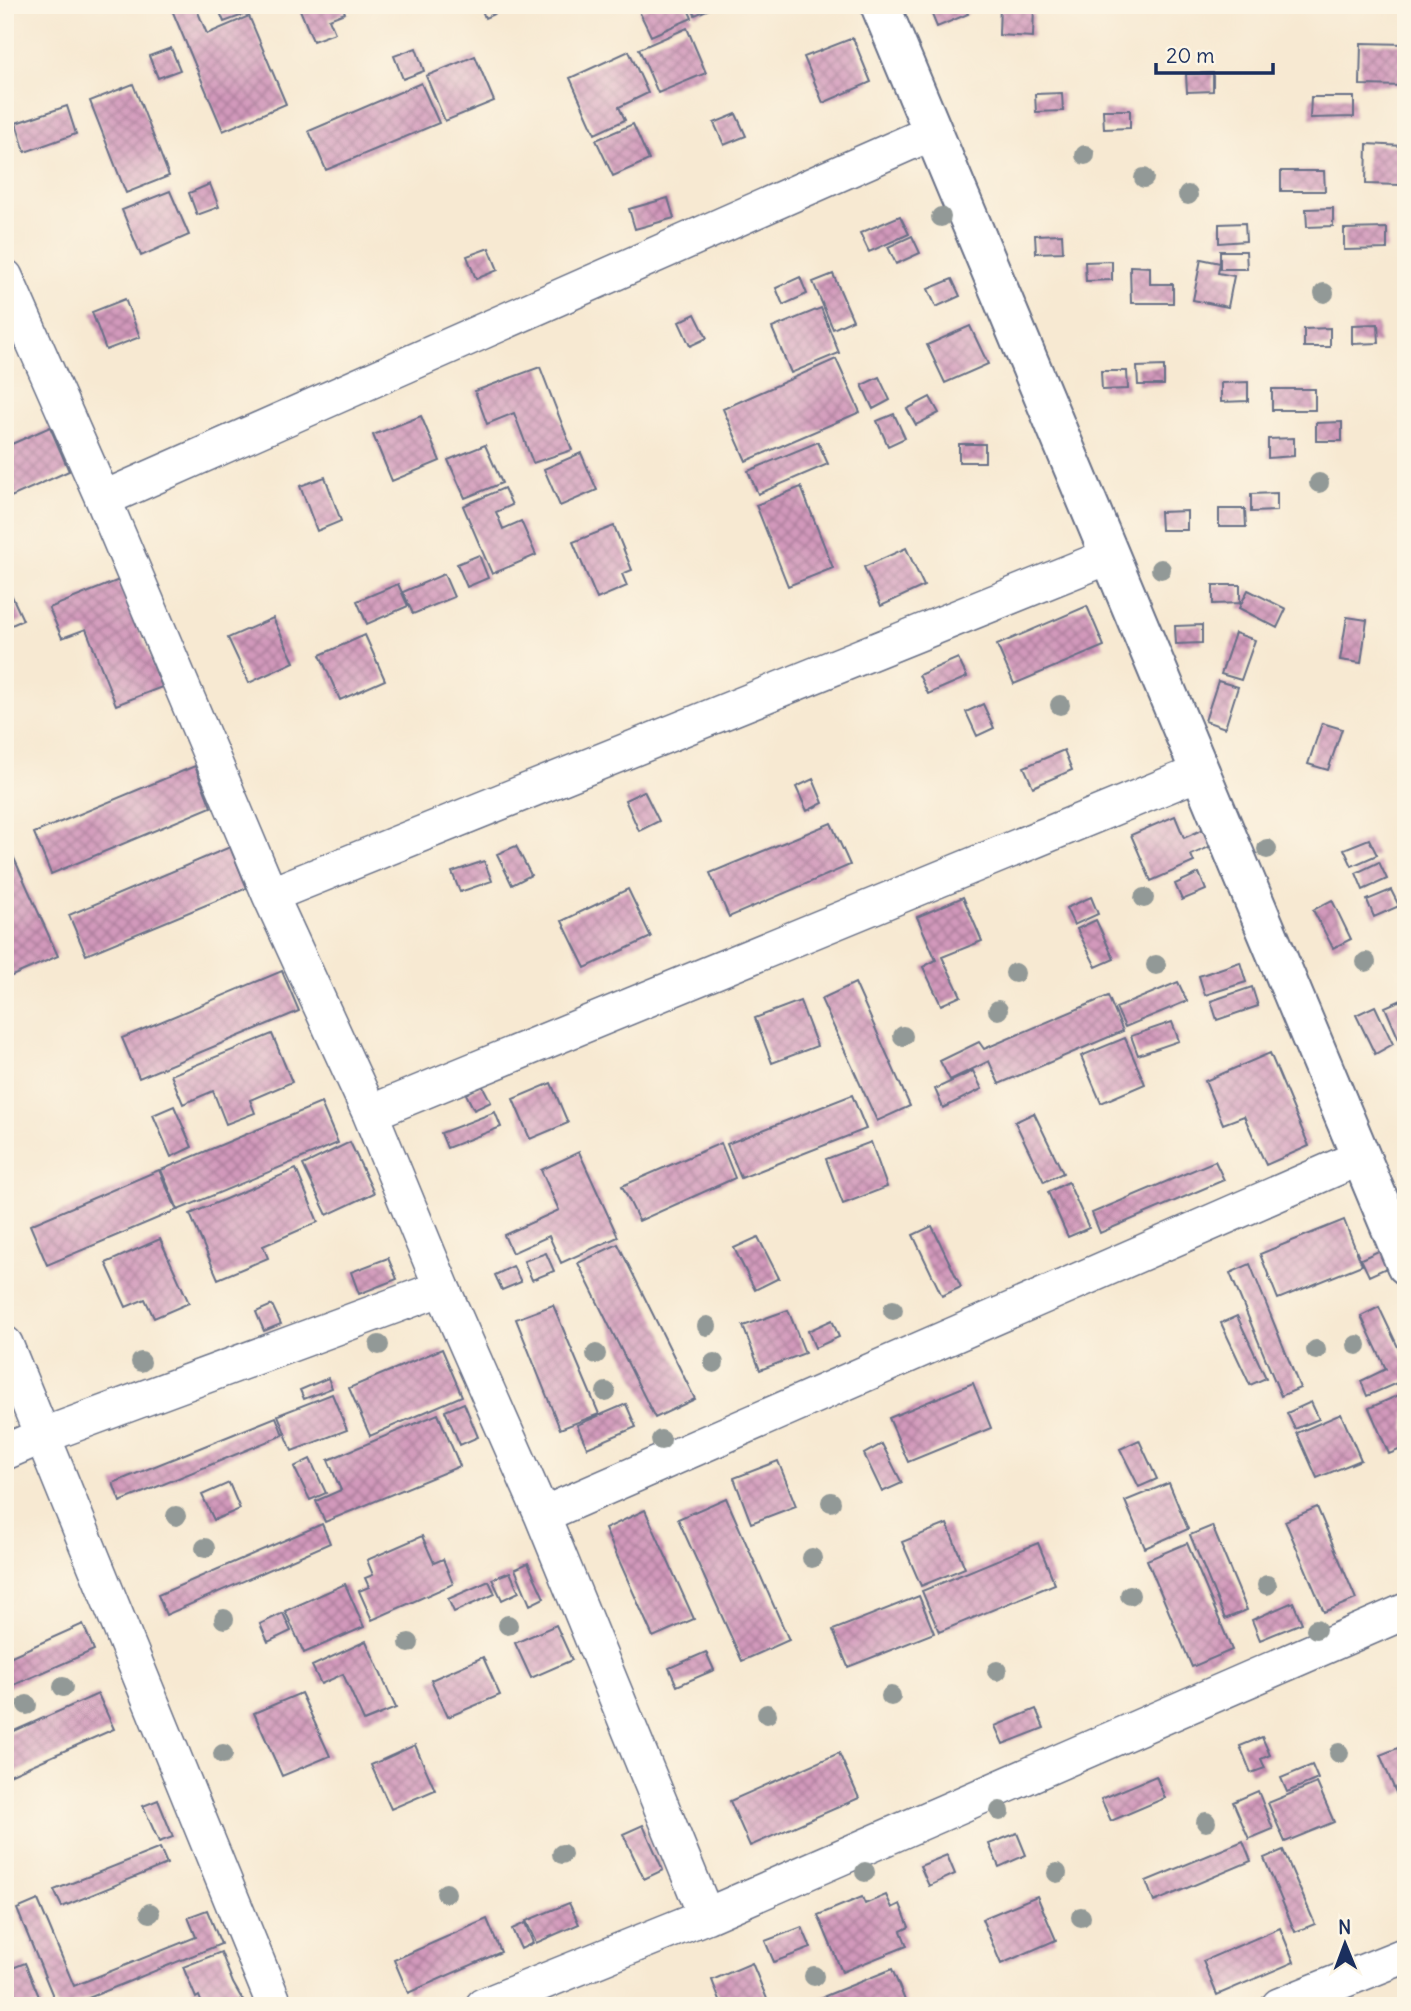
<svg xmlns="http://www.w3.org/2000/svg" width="1411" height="2011" font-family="Delius,sans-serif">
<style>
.building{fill:url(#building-cross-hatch)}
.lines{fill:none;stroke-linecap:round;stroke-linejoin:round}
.minor-casing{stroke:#687087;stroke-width:38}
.tertiary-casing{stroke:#687087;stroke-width:42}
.minor{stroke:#fff;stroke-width:35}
.tertiary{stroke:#fff;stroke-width:38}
.tree{fill:#929997}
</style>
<defs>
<pattern id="building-cross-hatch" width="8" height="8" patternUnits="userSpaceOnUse" patternTransform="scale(1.75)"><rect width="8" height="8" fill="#d299bb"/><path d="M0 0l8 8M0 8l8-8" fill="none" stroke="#aa7d9b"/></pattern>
</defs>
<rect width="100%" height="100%" fill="#fcf5e5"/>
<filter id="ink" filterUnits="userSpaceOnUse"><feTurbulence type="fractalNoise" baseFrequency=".0143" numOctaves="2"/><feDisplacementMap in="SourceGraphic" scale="14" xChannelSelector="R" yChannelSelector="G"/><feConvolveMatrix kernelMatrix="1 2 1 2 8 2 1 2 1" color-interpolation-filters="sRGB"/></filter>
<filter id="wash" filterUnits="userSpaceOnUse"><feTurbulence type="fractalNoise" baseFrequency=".00686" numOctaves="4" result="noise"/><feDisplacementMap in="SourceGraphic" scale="28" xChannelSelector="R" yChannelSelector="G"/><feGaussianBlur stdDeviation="1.57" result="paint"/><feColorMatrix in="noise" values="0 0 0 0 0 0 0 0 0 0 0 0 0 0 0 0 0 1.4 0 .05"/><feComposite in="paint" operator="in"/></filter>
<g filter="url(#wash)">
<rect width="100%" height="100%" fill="#f7e9d2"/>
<g id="blocks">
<path class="building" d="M183,5H195L207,34L249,16L286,104L223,131L172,10Z
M217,5H242L246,14L224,22Z
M298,5H342L345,13L329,19L335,33L313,41Z
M480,5H514L485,18Z
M652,5H686L692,18L651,36L639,11Z
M691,5H719L695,15Z
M928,5H964L968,14L937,27Z
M1000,5H1034L1033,37L999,35Z
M687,28L706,73L658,93L639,49Z
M853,38L871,82L823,103L804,57Z
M1361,43L1406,44V86L1360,85Z
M171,48L180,70L158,78L149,56Z
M416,48L424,71L403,79L394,56Z
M629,51L648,93L619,107L625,120L595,134L570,78Z
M475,56L494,101L445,121L426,76Z
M1213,73V91L1187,92L1186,74Z
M421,83L439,123L326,170L309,131Z
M133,84L169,176L126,193L90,101Z
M1062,93L1063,111L1036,112L1035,94Z
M1311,97H1354V117L1310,118Z
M67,106L76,134L25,152L16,123Z
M1103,110H1130V128L1104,129Z
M736,114L746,136L724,145L714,123Z
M633,124L649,160L613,176L596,140Z
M1367,144L1403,146L1402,185L1366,184Z
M1281,171H1324L1325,191H1281Z
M210,184L219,207L197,215L189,193Z
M170,191L189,235L141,256L122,210Z
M668,198L674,218L635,229L629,209Z
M1333,208V226L1307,227L1306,209Z
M900,216L909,234L869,252L860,233Z
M1245,223L1246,241L1219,243V224Z
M1387,228V249L1344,250V229Z
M1062,234L1063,252L1036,253L1035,235Z
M912,236L920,253L896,264L888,247Z
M489,248L498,270L476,279L467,256Z
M1220,251H1246L1247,269H1220V263L1218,273L1234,276L1228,307L1193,300L1201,259L1220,263Z
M1112,261V280L1086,281L1085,262Z
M1130,266L1150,267V284H1173V303H1131Z
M833,274L853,320L833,329L813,282Z
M800,277L807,294L783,305L776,288Z
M952,279L960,296L936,307L928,289Z
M125,299L140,337L106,350L92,312Z
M821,308L839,353L791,373L772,328Z
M695,314L707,338L690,346L679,322Z
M1378,324L1379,343L1352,344V325Z
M970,326L988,364L945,383L927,345Z
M1330,328V347H1304V329Z
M836,359L860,412L746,461L723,409Z
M1164,366V385H1138L1137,367Z
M540,367L572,450L533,463L514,413L487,424L475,391Z
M1101,371H1127L1128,389L1102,390Z
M879,377L890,400L873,409L862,385Z
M1248,382V401L1221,402V383Z
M1272,389H1315V410H1272Z
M930,397L939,413L916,425L907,409Z
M894,414L905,438L888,446L877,421Z
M421,416L440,461L392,481L373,435Z
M1342,422V441H1316V423Z
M50,427L69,471L11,497L5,483V447Z
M1294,438V456L1268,458V439Z
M818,442L828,464L758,494L748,471Z
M959,444H985V462H959Z
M485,445L502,483L465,498L448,460Z
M581,453L597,490L560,506L544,469Z
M325,477L341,521L317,531L300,486Z
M801,487L833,568L788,586L756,505Z
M504,488L512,505L496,512L503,529L521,521L536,555L492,574L463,506Z
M1277,493V511L1251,512V494Z
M1219,509H1245L1246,527H1219Z
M1187,511V530H1161L1160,512Z
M614,526L632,570L622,574L627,586L597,599L573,542Z
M906,548L924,586L881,606L864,567Z
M479,555L488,578L467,587L457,564Z
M444,574L454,597L413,614L403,592Z
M119,580L162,687L116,705L86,629L62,638L49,608Z
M398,584L408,606L367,624L357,601Z
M1213,585H1240V603L1213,604Z
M1248,590L1286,609L1277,628L1239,608Z
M11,594L23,620L5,628V596Z
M1087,606L1104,646L1014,684L997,645Z
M1347,617L1367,620L1361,663L1340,660Z
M273,618L294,662L249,683L228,638Z
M1202,625V643L1176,644L1175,626Z
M1235,633L1255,640L1241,680L1221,674Z
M365,635L385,680L340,700L320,655Z
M958,658L967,677L928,694L919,675Z
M1218,681L1238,687L1225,728L1205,721Z
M983,704L994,728L977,736L966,712Z
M1322,723L1342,729L1328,770L1308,764Z
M1064,750L1072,770L1033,787L1024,767Z
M195,766L211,807L51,874L34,833Z
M813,779L823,803L807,811L796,787Z
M644,791L659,821L639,831L625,800Z
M1175,816L1184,838L1208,827L1216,844L1191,855L1194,862L1151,881L1131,835Z
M831,823L850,865L729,917L710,873Z
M1369,839L1377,855L1352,866L1344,849Z
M516,846L531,875L512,885L497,854Z
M230,847L247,888L86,955L69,915Z
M13,856L58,956L5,979V859Z
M484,861L492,881L460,892L452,872Z
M1379,862L1387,879L1363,890L1356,873Z
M1199,873L1206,890L1182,900L1175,884Z
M628,889L651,937L585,968L562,921Z
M1391,890L1399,906L1374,917L1367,900Z
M963,897L982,941L942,957L961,996L941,1005L923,967L936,960L917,917Z
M1091,897L1098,914L1074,925L1066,908Z
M1332,900L1351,939L1333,948L1313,910Z
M1096,920L1114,959L1096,967L1077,929Z
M1240,962L1246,982L1205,995L1199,976Z
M282,971L299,1011L139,1078L122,1038Z
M1178,982L1187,1001L1125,1027L1116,1008Z
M855,983L910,1106L877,1121L821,999Z
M1252,987L1258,1006L1217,1020L1211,1001Z
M1108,996L1123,1031L999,1084L989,1061L950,1080L940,1061L979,1042L984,1049Z
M1406,998V1056L1385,1007Z
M800,1001L817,1046L772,1063L755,1018Z
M1375,1006L1393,1044L1375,1054L1356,1015Z
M1172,1022L1179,1041L1138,1055L1131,1036Z
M272,1034L292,1082L250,1100L255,1113L226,1124L213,1091L183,1104L171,1075Z
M1125,1038L1145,1084L1101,1103L1081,1056Z
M1270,1053L1309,1146L1266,1165L1244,1116L1223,1124L1205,1081Z
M973,1071L982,1089L943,1108L935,1089Z
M551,1083L568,1123L530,1139L513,1099Z
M482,1085L491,1102L474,1110L466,1094Z
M852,1095L866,1129L741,1178L727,1144Z
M321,1103L338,1143L178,1210L161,1170Z
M174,1106L192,1147L171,1157L153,1115Z
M495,1112L501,1127L447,1148L441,1133Z
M1034,1113L1063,1173L1044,1182L1015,1122Z
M350,1142L374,1193L327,1215L303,1165Z
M871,1142L887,1187L843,1204L826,1159Z
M721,1143L735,1178L639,1221L622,1186Z
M579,1152L618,1237L561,1263L549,1236L512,1253L504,1235L559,1210L541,1170Z
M1215,1161L1224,1180L1100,1233L1092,1213Z
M296,1169L318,1222L263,1246L268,1258L218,1279L190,1214Z
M159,1170L177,1210L47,1265L30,1225Z
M1068,1182L1089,1228L1068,1237L1048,1192Z
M1344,1220L1362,1265L1278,1299L1260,1254Z
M932,1226L961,1287L942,1296L913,1235Z
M758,1237L779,1278L755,1290L734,1248Z
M160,1239L189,1303L154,1318L145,1299L126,1307L106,1263Z
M618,1244L695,1399L655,1418L578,1263Z
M1385,1248L1393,1265L1369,1276L1361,1259Z
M546,1253L554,1271L532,1280L524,1261Z
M388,1258L397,1279L359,1294L351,1272Z
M1250,1264L1300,1388L1281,1396L1230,1273Z
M513,1266L521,1282L502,1290L495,1275Z
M272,1305L281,1324L264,1331L256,1312Z
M553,1305L599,1414L560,1429L516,1319Z
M1379,1307L1406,1364V1379L1367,1396L1361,1381L1386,1369L1361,1316Z
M788,1310L805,1353L760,1370L743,1326Z
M1237,1316L1266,1378L1250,1385L1221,1323Z
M832,1320L839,1337L815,1348L808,1331Z
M442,1349L462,1396L370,1436L349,1388Z
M328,1378L332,1388L304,1399L300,1390Z
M973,1383L991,1428L908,1462L889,1418Z
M1406,1392V1447L1389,1454L1369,1408Z
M332,1394L347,1430L292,1451L278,1415Z
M1311,1402L1319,1419L1295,1429L1287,1413Z
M464,1403L478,1437L460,1445L445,1411Z
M626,1404L636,1427L587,1448L577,1425Z
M438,1414L460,1466L325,1522L316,1501L341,1490L328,1460Z
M1341,1414L1361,1460L1317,1478L1297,1433Z
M276,1417L283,1435L120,1502L113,1483Z
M1139,1440L1157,1479L1139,1487L1120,1449Z
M882,1444L902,1483L882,1492L864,1454Z
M310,1459L326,1493L310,1500L294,1467Z
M778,1461L796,1506L751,1523L734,1478Z
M229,1483L240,1509L214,1520L202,1495Z
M1169,1483L1188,1529L1145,1548L1125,1501Z
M726,1498L789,1640L742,1661L678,1519Z
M1317,1507L1356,1599L1324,1612L1285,1521Z
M645,1510L694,1619L653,1637L605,1529Z
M322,1524L330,1543L166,1615L158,1595Z
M947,1524L965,1568L921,1586L902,1542Z
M1212,1526L1247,1610L1225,1619L1190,1535Z
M422,1536L434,1563L443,1559L453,1584L372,1620L359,1591L369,1587L365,1578L373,1575L367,1560Z
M1038,1543L1055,1584L939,1632L922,1591Z
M1187,1543L1232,1650L1192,1667L1147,1560Z
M528,1563L544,1598L530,1605L515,1569Z
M510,1572L519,1592L502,1600L492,1579Z
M489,1581L495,1594L454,1612L448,1599Z
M345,1584L364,1627L304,1653L285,1611Z
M919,1596L934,1633L848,1667L833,1630Z
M1293,1602L1302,1623L1260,1640L1252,1620Z
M283,1613L291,1631L268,1642L260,1624Z
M83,1624L94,1650L5,1689V1659Z
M556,1625L572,1660L531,1678L515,1643Z
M366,1641L396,1708L364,1721L343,1674L321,1684L312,1666Z
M706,1652L714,1670L677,1686L669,1668Z
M483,1657L500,1695L448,1717L431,1680Z
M301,1693L330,1756L282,1776L254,1713Z
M98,1694L114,1729L5,1777V1735Z
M1036,1709L1044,1728L1003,1744L995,1726Z
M1262,1737L1270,1755L1261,1759L1265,1768L1251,1773L1240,1746Z
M415,1745L435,1790L391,1809L371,1765Z
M1403,1746L1406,1752V1792L1397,1795L1380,1755Z
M839,1753L859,1798L750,1846L730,1801Z
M1312,1765L1318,1779L1287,1792L1281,1778Z
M1156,1776L1165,1798L1111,1821L1101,1799Z
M1317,1783L1334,1822L1285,1842L1268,1803Z
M1258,1791L1273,1829L1249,1839L1233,1802Z
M158,1800L173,1837L159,1842L143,1806Z
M643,1825L663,1870L644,1879L623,1834Z
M1017,1833L1026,1855L999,1867L989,1844Z
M1243,1841L1251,1861L1154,1902L1146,1881Z
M160,1848L167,1864L62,1907L54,1890Z
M1283,1850L1315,1924L1295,1932L1264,1858Z
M947,1855L955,1874L929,1886L920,1866Z
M5,1887L13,1906L5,1910Z
M886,1895L892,1908L900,1904L909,1927L901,1931L907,1946L842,1972L818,1915L862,1897L865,1904Z
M1037,1896L1056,1940L1001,1964L982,1919Z
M38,1900L74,1986L196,1937L188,1917L207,1910L221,1944L69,2006H57L17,1909Z
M569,1903L579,1924L536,1943L526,1921Z
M487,1919L501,1952L408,1993L394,1960Z
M525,1923L533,1943L521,1949L512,1929Z
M802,1927L811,1948L774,1962L765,1941Z
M1280,1928L1294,1962L1217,1995L1203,1961Z
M221,1952L233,1983L246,2006H203L199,1996L196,1998L183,1967Z
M25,1963L43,2006H5V1971Z
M752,1963L770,2006H722L712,1980Z
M892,1969L907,2005L801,2006L835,1992Z"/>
</g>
</g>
<g filter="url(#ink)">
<use href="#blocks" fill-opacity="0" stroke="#687087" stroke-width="2"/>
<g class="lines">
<defs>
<path id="minor" d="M5,277L103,499L270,895L370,1113L442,1288L542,1515L706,1916
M103,499L933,132
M270,895L1110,556
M370,1113L1200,772
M5,1344L275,2006
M5,1452L42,1436L442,1288
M542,1515L1361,1157
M483,2006L706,1916L1406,1611
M1279,2006L1406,1955"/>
<path id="tertiary" d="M880,5L1406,1265"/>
</defs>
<use href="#minor" class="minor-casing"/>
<use href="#tertiary" class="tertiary-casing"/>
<use href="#minor" class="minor"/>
<use href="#tertiary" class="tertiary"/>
</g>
<g class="tree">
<circle cx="1085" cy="155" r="10"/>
<circle cx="1144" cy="178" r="10"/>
<circle cx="1188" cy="195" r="10"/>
<circle cx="941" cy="217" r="10"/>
<circle cx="1324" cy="293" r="10"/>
<circle cx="1319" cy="483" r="10"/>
<circle cx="1161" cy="569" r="10"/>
<circle cx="1060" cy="705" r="10"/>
<circle cx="1267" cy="849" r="10"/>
<circle cx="1144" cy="898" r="10"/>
<circle cx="1366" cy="962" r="10"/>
<circle cx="1156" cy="965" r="10"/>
<circle cx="1015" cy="973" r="10"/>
<circle cx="998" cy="1010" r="10"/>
<circle cx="903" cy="1036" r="10"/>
<circle cx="893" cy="1310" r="10"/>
<circle cx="707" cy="1326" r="10"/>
<circle cx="379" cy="1345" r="10"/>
<circle cx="1357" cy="1345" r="10"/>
<circle cx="1316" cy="1350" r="10"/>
<circle cx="596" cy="1354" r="10"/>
<circle cx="141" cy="1362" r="10"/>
<circle cx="714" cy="1363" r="10"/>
<circle cx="606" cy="1392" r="10"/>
<circle cx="661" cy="1440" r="10"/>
<circle cx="831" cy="1502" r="10"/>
<circle cx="176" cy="1516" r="10"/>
<circle cx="205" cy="1548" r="10"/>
<circle cx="812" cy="1558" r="10"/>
<circle cx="1267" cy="1585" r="10"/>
<circle cx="1130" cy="1595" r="10"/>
<circle cx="224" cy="1619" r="10"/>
<circle cx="508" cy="1625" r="10"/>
<circle cx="1316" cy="1629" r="10"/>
<circle cx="409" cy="1643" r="10"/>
<circle cx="997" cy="1671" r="10"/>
<circle cx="63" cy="1687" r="10"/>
<circle cx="891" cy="1696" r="10"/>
<circle cx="27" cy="1705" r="10"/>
<circle cx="767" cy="1714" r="10"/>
<circle cx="1339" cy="1753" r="10"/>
<circle cx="223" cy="1754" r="10"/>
<circle cx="1000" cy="1811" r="10"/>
<circle cx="1206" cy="1822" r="10"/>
<circle cx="562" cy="1854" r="10"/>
<circle cx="865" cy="1872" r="10"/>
<circle cx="1057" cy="1873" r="10"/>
<circle cx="446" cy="1893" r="10"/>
<circle cx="150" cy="1913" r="10"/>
<circle cx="1081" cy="1917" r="10"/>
<circle cx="814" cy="1976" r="10"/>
</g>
</g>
<rect width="1411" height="2011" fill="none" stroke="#fcf5e5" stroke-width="28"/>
<g transform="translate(1345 1944) rotate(359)" stroke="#fcf5e5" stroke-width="5" paint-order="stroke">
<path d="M0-5L12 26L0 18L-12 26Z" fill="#1b2f5e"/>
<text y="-10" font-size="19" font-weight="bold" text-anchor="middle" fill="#1b2f5e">N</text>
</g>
<path d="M1156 63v10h117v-10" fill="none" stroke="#1b2f5e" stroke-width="3.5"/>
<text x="1166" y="63" font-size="21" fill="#1b2f5e" stroke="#fcf5e5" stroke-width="5" paint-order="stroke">20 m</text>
</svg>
